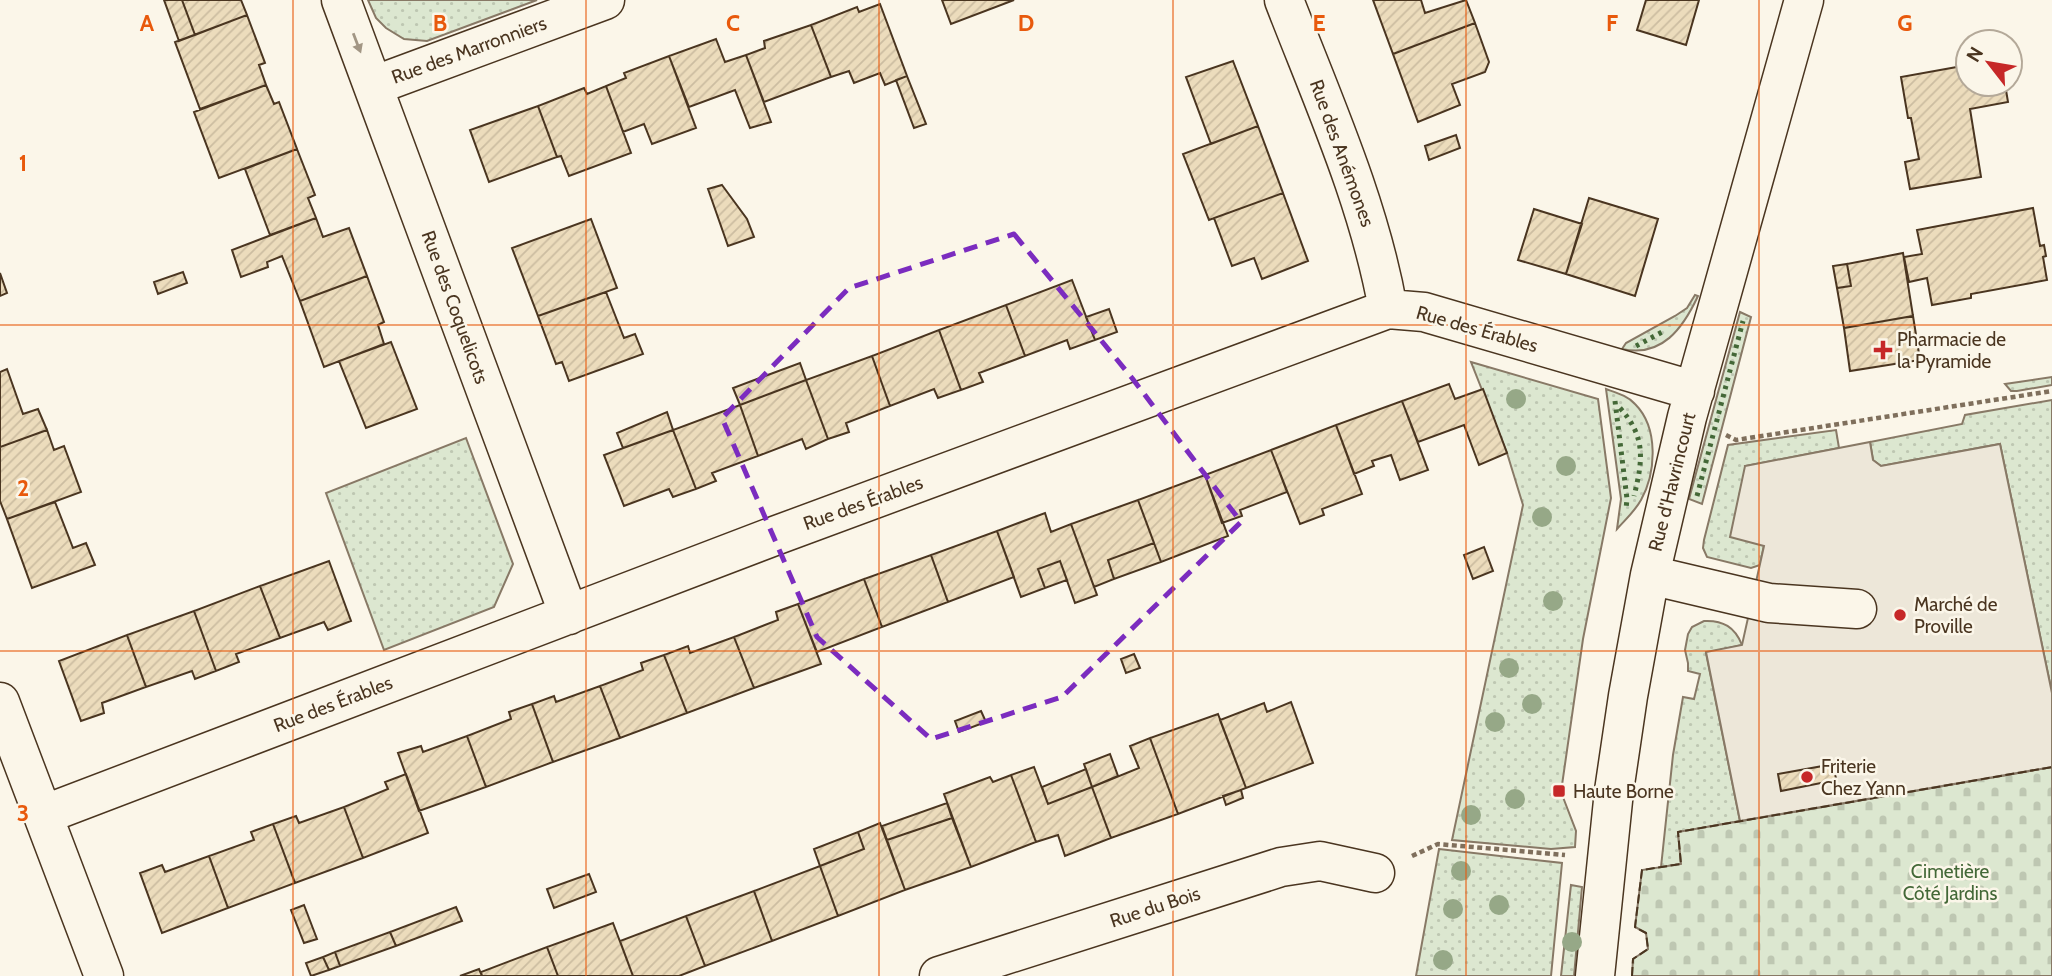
<svg xmlns="http://www.w3.org/2000/svg" width="2052" height="976" font-family="Cabin,sans-serif">
<style>
.grass{fill:url(#grass-dots);stroke:#887966;stroke-width:2}
.cemetery{fill:url(#cemetery-stones);stroke:#887966;stroke-width:2}
.parking{fill:#ede7d9;stroke:#887966;stroke-width:2}
.building{fill:url(#building-hatch);stroke:#4a3520;stroke-width:2}
.lines{fill:none;stroke-linecap:round;stroke-linejoin:round}
.minor-casing{stroke:#4a3520;stroke-width:41}
.path{stroke:#7f6f5c;stroke-width:4.5;stroke-dasharray:5 3.5;stroke-linecap:butt}
.minor{stroke:#fbf6e9;stroke-width:38}
.hedge{stroke:#436837;stroke-width:5;stroke-dasharray:3.5 5;stroke-linecap:butt}
.fence{stroke:#4a3520;stroke-width:2;stroke-dasharray:9 3.5;stroke-linecap:butt}
.tree{fill:#96a887}
.oneway{fill:#a29684}
.marked{fill:none;stroke:#7b2cbf;stroke-width:5;stroke-dasharray:14 9;stroke-linejoin:round}
.grid{fill:none;stroke:#e8590c;stroke-width:2;stroke-opacity:0.55}
.poi-dot{fill:#c62828;stroke:#fbf6e9;stroke-width:2.5}
.labels{text-anchor:middle;dominant-baseline:central;stroke-width:5;stroke-linejoin:round;paint-order:stroke}
.street-label{font-size:19px;fill:#4a3520;stroke:#fbf6e9}
.poi-label{font-size:19px;fill:#4a3520;stroke:#fbf6e9;text-anchor:start}
.park-label{font-size:19px;fill:#436837;stroke:#fbf6e9}
.grid-label{font-size:23px;text-anchor:middle;font-weight:bold;fill:#e8590c;stroke:#fbf6e9;stroke-width:5;stroke-linejoin:round;paint-order:stroke}
</style>
<defs>
<pattern id="grass-dots" width="8" height="8" patternUnits="userSpaceOnUse" patternTransform="scale(1.75)"><rect width="8" height="8" fill="#dce7d0"/><path d="M2 2h.1M6 6h.1" fill="none" stroke="#bec7b2" stroke-width="1.8" stroke-linecap="round"/></pattern>
<pattern id="cemetery-stones" width="16" height="16" patternUnits="userSpaceOnUse" patternTransform="scale(1.75)"><rect width="16" height="16" fill="#dce7d0"/><path d="M2 7V4a2 2 0 0 1 4 0v3zM10 15v-3a2 2 0 0 1 4 0v3z" fill="#bec7b2"/></pattern>
<pattern id="building-hatch" width="6" height="6" patternUnits="userSpaceOnUse" patternTransform="scale(1.75)"><rect width="6" height="6" fill="#ecdcbc"/><path d="M-1 1l2-2M0 6l6-6M5 7l2-2" fill="none" stroke="#ccbda1"/></pattern>
</defs>
<rect width="100%" height="100%" fill="#fbf6e9"/>
<path class="grass" d="M368,0H537L427,41L404,39L386,28L376,18Z
M1695,295L1698,296C1683,328 1662,358 1622,349L1626,343L1675,316L1687,308Z
M1740,312L1751,317L1702,504L1689,499Z
M1471,362L1598,399L1611,498L1583,639L1561,792L1576,831L1575,847L1551,849L1452,840L1523,505L1507,453Z
M2052,377V385L2017,391H2011L2005,384Z
M1606,389C1617,393 1628,396 1635,404C1659,428 1656,473 1641,500C1635,511 1625,520 1617,529L1621,499Z
M2052,400V693L2000,444L1881,466L1873,460L1870,442L1962,424L1965,415Z
M1836,430L1839,448L1745,466L1764,545L1760,565L1751,568L1707,557L1703,548L1704,540L1728,445Z
M466,438L513,564L494,607L384,650L326,493Z
M1704,621C1723,620 1735,627 1742,645L1706,653L1740,821L1678,832L1681,864L1661,867L1673,755L1683,697L1694,699L1700,674L1688,671V663L1685,650L1688,634L1692,627Z
M1439,849L1562,863L1551,976H1416Z
M1571,885L1582,887L1574,976H1561Z"/>
<path class="cemetery" d="M2052,767V976H1632L1633,959L1648,949L1646,933L1635,927L1642,870L1681,864L1678,832Z"/>
<path class="parking" d="M1870,442L1873,460L1881,466L2000,444L2052,693V767L1740,821L1706,652L1742,645L1764,546L1730,537L1745,466Z"/>
<path class="building" d="M164,0H182L195,35L179,41Z
M182,0H241L247,15L195,35Z
M942,0H1014L951,24Z
M1373,0H1421L1425,13L1466,0L1475,23L1393,54Z
M1646,0H1699L1686,45L1637,30Z
M880,4L907,76L885,85L880,73L854,83L849,71L831,77L811,25L857,7L859,12Z
M247,15L265,63L259,65L266,85L200,109L175,42Z
M1475,23L1489,62L1485,72L1452,84L1460,105L1418,122L1393,54Z
M811,25L831,77L764,102L746,55L765,48L764,41Z
M716,39L725,62L746,55L771,122L750,128L735,90L689,107L669,56Z
M669,56L696,128L652,144L644,124L623,132L606,86L626,78L624,73Z
M1233,61L1258,126L1211,144L1186,77Z
M1968,65V84H2005L2008,102L1970,109L1981,177L1910,189L1905,162L1919,159L1911,118H1908L1901,77Z
M907,76L926,124L914,128L896,80Z
M266,85L274,104L279,102L297,149L219,178L194,112Z
M606,86L631,153L569,176L561,156L557,157L538,106L584,88L587,94Z
M538,106L557,157L489,182L470,130Z
M1258,126L1283,193L1209,220L1183,154Z
M1456,135L1460,148L1429,160L1425,146Z
M297,149L315,195L308,198L316,218L270,235L245,169Z
M722,185L747,219L754,237L728,246L708,189Z
M1283,193L1308,261L1262,279L1254,258L1232,266L1214,218Z
M1589,198L1658,219L1635,296L1566,274Z
M2033,208L2040,246L2044,245L2046,256L2043,257L2047,280L1971,294V298L1932,305L1927,278L1909,282L1904,257L1922,254L1917,230Z
M1534,209L1582,224L1566,274L1518,260Z
M316,218L323,237L349,228L367,276L300,301L282,256L267,262L268,267L241,277L232,250Z
M591,219L617,288L538,316L512,248Z
M1903,253L1913,316L1844,328L1837,288L1851,286L1847,264Z
M1847,264L1851,286L1837,288L1833,266Z
M183,272L187,283L158,294L154,282Z
M0,273L7,293L0,296Z
M367,276L384,322L378,325L384,344L324,367L300,301Z
M1072,280L1095,340L1070,349L1067,340L1025,356L1006,305Z
M606,292L624,338L635,334L643,354L569,381L562,362L556,364L538,316Z
M1006,305L1025,356L979,373L983,382L961,390L939,330Z
M1109,309L1117,332L1095,340L1086,317Z
M1913,316L1920,360L1850,371L1844,328Z
M939,330L961,390L938,398L934,389L890,406L872,356Z
M391,342L417,409L366,428L339,361Z
M872,356L890,406L846,423L849,432L828,439L806,380Z
M800,363L806,380L740,405L733,388Z
M7,369L23,414L38,409L47,430L0,447V372Z
M806,380L828,439L806,449L802,439L758,456L740,405Z
M1449,384L1455,399L1483,389L1507,453L1479,465L1464,425L1418,442L1402,401Z
M1402,401L1428,470L1400,480L1391,455L1372,461L1374,466L1354,474L1336,425Z
M740,405L758,456L712,473L716,481L696,489L673,430Z
M667,412L673,430L623,448L617,433Z
M1336,425L1362,494L1322,509L1324,515L1300,524L1271,450Z
M47,430L54,450L64,446L81,492L7,519L0,501V447Z
M673,430L696,489L673,497L669,489L624,506L604,455Z
M1271,450L1287,492L1240,510L1242,516L1222,523L1205,475Z
M1205,475L1228,536L1161,562L1138,500Z
M1138,500L1154,543L1108,560L1114,579L1094,587L1071,524Z
M55,502L73,548L86,543L95,565L32,588L7,519Z
M1045,513L1051,532L1071,524L1097,595L1075,603L1060,561L1038,569L1045,588L1021,597L997,531Z
M997,531L1014,577L948,602L931,555Z
M1154,543L1161,562L1114,579L1108,560Z
M1484,547L1493,571L1473,579L1464,555Z
M931,555L948,602L882,627L864,579Z
M329,561L351,621L328,630L324,622L280,638L260,586Z
M1060,561L1067,580L1045,588L1038,569Z
M864,579L882,627L817,652L798,604Z
M260,586L280,638L236,654L239,662L216,671L194,611Z
M798,604L821,664L754,688L734,637L778,620L776,612Z
M194,611L216,671L195,679L192,671L146,687L127,635Z
M127,635L146,687L102,703L104,713L81,721L59,661Z
M734,637L754,688L687,713L664,655L688,646L690,653Z
M1134,654L1140,668L1126,673L1121,659Z
M664,655L687,713L620,738L600,686L643,670L641,663Z
M600,686L620,738L553,762L532,704L554,696L556,702Z
M1291,702L1313,763L1246,788L1220,720L1264,703L1267,712Z
M532,704L553,762L486,787L467,736L511,719L509,712Z
M981,711L986,722L959,732L955,721Z
M1218,714L1246,788L1178,814L1150,738Z
M467,736L486,787L419,811L398,753L421,746L423,752Z
M1150,738L1178,814L1111,838L1092,787L1139,768L1130,746Z
M1110,754L1118,776L1092,787L1084,764Z
M1834,764L1836,780L1781,791L1778,774Z
M1034,767L1048,804L1092,787L1111,838L1065,856L1058,835L1036,842L1011,775Z
M1086,769L1092,787L1048,804L1042,787Z
M406,774L428,833L363,858L344,807L388,789L385,782Z
M1011,775L1036,842L971,867L944,794L990,777L993,782Z
M1241,790L1243,798L1226,805L1223,796Z
M947,803L952,818L887,840L882,826Z
M344,807L363,858L295,883L273,824L296,816L299,823Z
M952,818L971,867L905,890L887,840Z
M880,823L905,890L838,916L820,866L864,849L858,832Z
M273,824L295,883L228,908L209,856L254,840L251,832Z
M858,832L864,849L820,866L814,849Z
M209,856L228,908L162,933L140,873L162,865L165,872Z
M820,866L838,916L772,941L754,891Z
M589,874L596,892L554,908L547,889Z
M754,891L772,941L705,966L686,916Z
M304,905L317,939L304,943L291,910Z
M456,907L462,921L396,946L390,932Z
M686,916L705,966L679,976H633L620,941Z
M613,923L633,976H558L547,947Z
M390,932L396,946L340,966L335,952Z
M547,947L558,976H482L481,972Z
M335,952L340,966L329,970L323,957Z
M323,957L329,970L311,976L306,963Z
M479,969L482,976H460Z"/>
<g class="lines">
<defs>
<path id="minor" d="M341,0L569,615
M1284,0C1323,101 1369,202 1388,309
M373,86L605,0
M1650,575L1769,603L1857,609
M0,702L104,976
M43,815L777,535L1388,309L1424,312L1695,391
M939,976L1281,867L1320,861L1375,873
M1595,976L1614,791L1628,696L1650,575L1687,417L1804,0"/>
</defs>
<use href="#minor" class="minor-casing"/>
<path class="path" d="M1726,435L1736,440L2052,391
M1412,856L1438,844L1565,855"/>
<use href="#minor" class="minor"/>
<path class="hedge" d="M1636,346L1664,331
M1615,401L1627,499L1626,509
M1620,408C1646,437 1643,460 1634,496
M1697,496L1743,321"/>
<path class="fence" d="M1632,976L1633,959L1648,949L1646,933L1635,927L1642,870L1681,864L1678,832L2052,767"/>
</g>
<g class="tree">
<circle cx="1516" cy="399" r="10"/>
<circle cx="1566" cy="466" r="10"/>
<circle cx="1542" cy="517" r="10"/>
<circle cx="1553" cy="601" r="10"/>
<circle cx="1509" cy="668" r="10"/>
<circle cx="1532" cy="704" r="10"/>
<circle cx="1495" cy="722" r="10"/>
<circle cx="1515" cy="799" r="10"/>
<circle cx="1471" cy="815" r="10"/>
<circle cx="1461" cy="871" r="10"/>
<circle cx="1499" cy="905" r="10"/>
<circle cx="1453" cy="909" r="10"/>
<circle cx="1572" cy="942" r="10"/>
<circle cx="1443" cy="960" r="10"/>
</g>
<defs><path id="oneway-solid" d="M-6-.8H1V-3.2L6.5 0L1 3.2V.8H-6Z" transform="scale(1.75)"/></defs>
<use class="oneway" href="#oneway-solid" transform="translate(357 43) rotate(69)"/>
<path class="marked" d="M1014,234L1132,378L1241,522L1062,697L931,739L817,637L722,418L849,288Z"/>
<path class="grid" d="M293,0V976M586,0V976M879,0V976M1173,0V976M1466,0V976M1759,0V976M0,325H2052M0,651H2052"/>
<g class="poi-dot">
<path d="M1879.5 339.5h7v7h7v7h-7v7h-7v-7h-7v-7h7z"/>
<circle cx="1900" cy="615" r="7"/>
<circle cx="1807" cy="777" r="7"/>
<rect x="1552" y="784" width="14" height="14" rx="3.5"/>
</g>
<g class="labels">
<g class="street-label">
<text transform="translate(469 50) rotate(-20)">Rue des Marronniers</text>
<text transform="translate(1342 153) rotate(70)">Rue des Anémones</text>
<text transform="translate(455 307) rotate(70)">Rue des Coquelicots</text>
<text transform="translate(1477 329) rotate(16)">Rue des Érables</text>
<text transform="translate(1672 482) rotate(-76)">Rue d'Havrincourt</text>
<text transform="translate(863 503) rotate(-20)">Rue des Érables</text>
<text transform="translate(333 704) rotate(-21)">Rue des Érables</text>
<text transform="translate(1155 907) rotate(-18)">Rue du Bois</text>
</g>
<g class="poi-label">
<text x="1897" y="339">Pharmacie de<tspan x="1897" dy="22">la Pyramide</tspan></text>
<text x="1914" y="604">Marché de<tspan x="1914" dy="22">Proville</tspan></text>
<text x="1821" y="766">Friterie<tspan x="1821" dy="22">Chez Yann</tspan></text>
<text x="1573" y="791">Haute Borne</text>
</g>
<g class="park-label">
<text x="1950" y="871">Cimetière<tspan x="1950" dy="22">Côté Jardins</tspan></text>
</g>
</g>
<g class="grid-label">
<text x="147" y="31">A</text>
<text x="440" y="31">B</text>
<text x="733" y="31">C</text>
<text x="1026" y="31">D</text>
<text x="1319" y="31">E</text>
<text x="1612" y="31">F</text>
<text x="1905" y="31">G</text>
<text x="23" y="171">1</text>
<text x="23" y="496">2</text>
<text x="23" y="821">3</text>
</g>
<g transform="translate(1989 63) rotate(301)"><circle r="33" fill="#fbf6e9" stroke="#b4a999" stroke-width="2"/>
<path d="M0-5L12 26L0 18L-12 26Z" fill="#c62828"/>
<text y="-10" font-size="19" font-weight="bold" text-anchor="middle" fill="#4a3520">N</text>
</g>
</svg>
